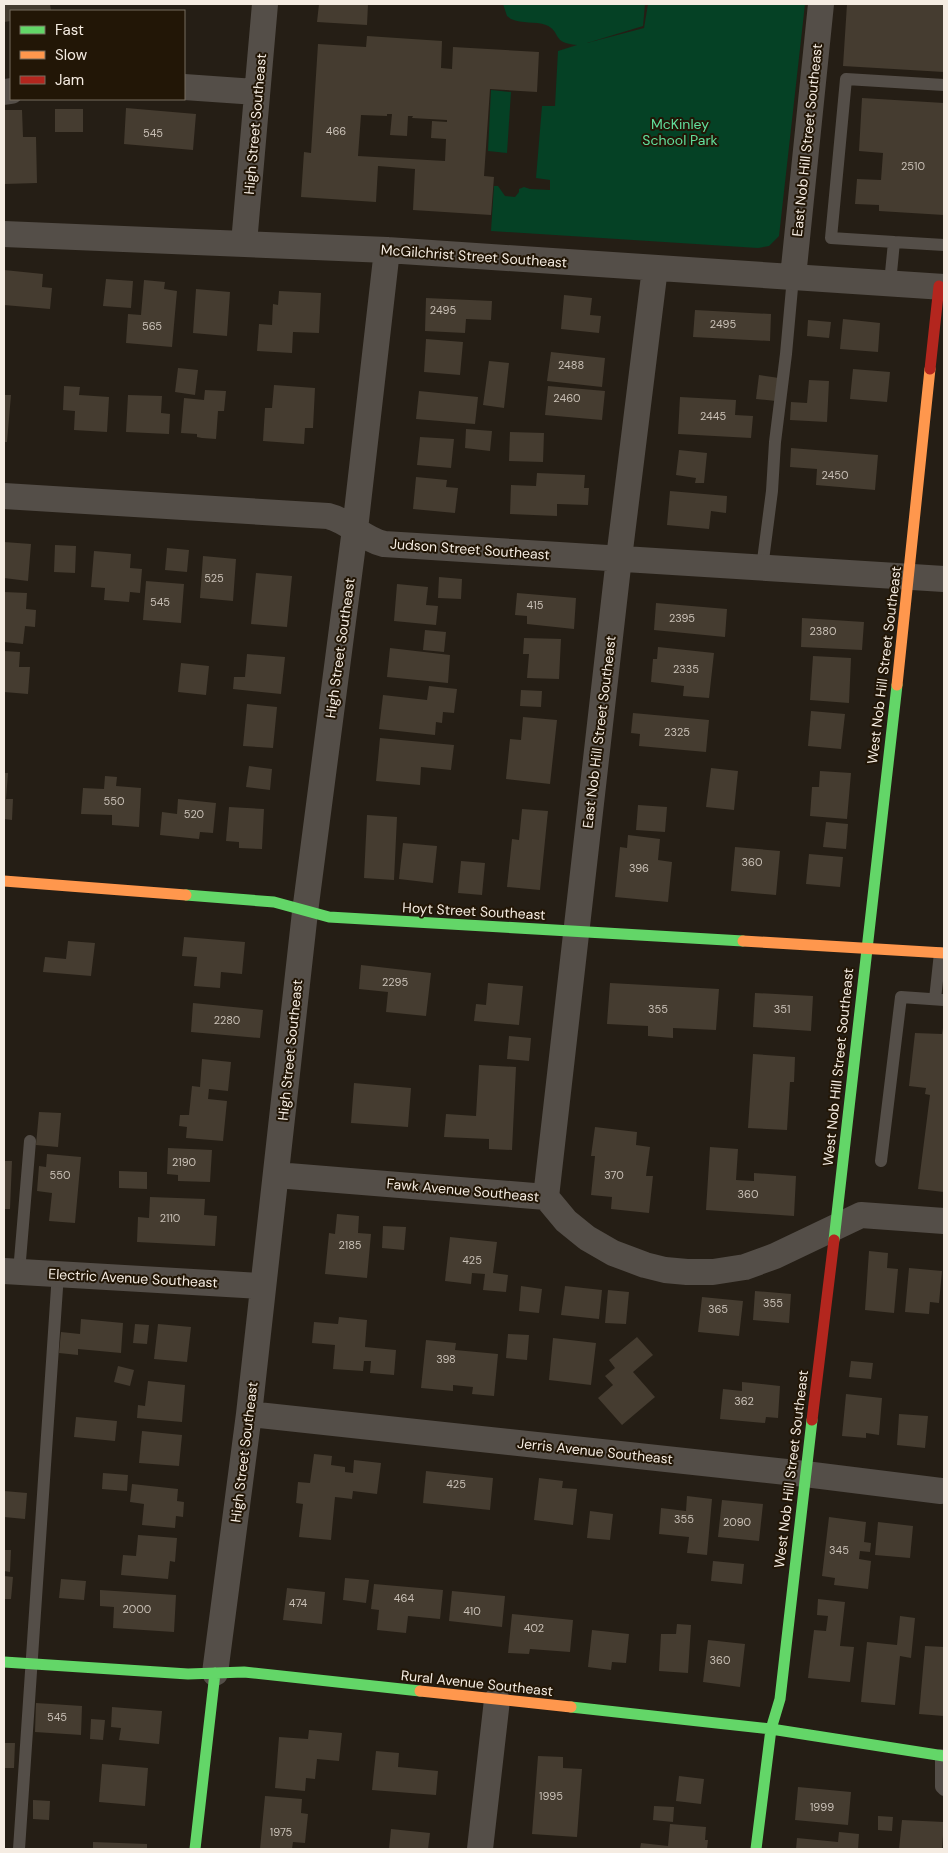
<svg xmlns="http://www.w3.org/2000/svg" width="948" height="1853" font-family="'DM Sans',sans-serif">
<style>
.green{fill:#054125}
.building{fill:#453c30;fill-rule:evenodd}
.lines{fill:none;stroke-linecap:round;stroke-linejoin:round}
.lane{stroke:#544e48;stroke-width:12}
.street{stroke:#544e48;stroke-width:26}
.fast{stroke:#63d668;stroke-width:11}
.slow{stroke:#ff974d;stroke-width:11}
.jam{stroke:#b3261e;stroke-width:11}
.labels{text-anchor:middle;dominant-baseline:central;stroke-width:4;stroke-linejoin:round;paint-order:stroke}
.number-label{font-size:11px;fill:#c9c0b6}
.street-label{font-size:14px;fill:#f5ece2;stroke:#221606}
.park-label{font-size:14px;fill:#62e09d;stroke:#221606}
</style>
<rect width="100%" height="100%" fill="#251e15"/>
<path class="green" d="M503,4H645L643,26L587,43L644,28L648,4H805L779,236L769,246L758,248L491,231L494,186H498L505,196L515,197L519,192V189L524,187L530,189L550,190V180L536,178L542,106H555L558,51L577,45C551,43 562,32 546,25C535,21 522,24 511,19L507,16Z
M491,90L511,92L507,153L488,151Z"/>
<path class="building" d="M4,4H50L51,11H11V21L4,22Z
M319,4H368L367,25L317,22Z
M847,4H944V72L843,66Z
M367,36L442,41L441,68L452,69L453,47L539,52L537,92L490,89L484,176L494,177L491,215L413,210L415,169L378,166L376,202L301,197L304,152L311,153L318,44L366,47ZM387,114H392L390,135L407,136L408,116H413L412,118L447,120V122L432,121L431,138L446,139L445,161L358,156L361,115L387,116Z
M862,98L944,103V215L879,211V205L855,204L857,179L881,180L883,153L859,151Z
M126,108L196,114L193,150L124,144Z
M55,109H83V132H55Z
M4,110H22L23,137H36L37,183L4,184Z
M4,270L43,274L42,287L52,288L50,309L4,305Z
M106,279L133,281L131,308L103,306Z
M144,280L165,282L164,289L177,291L172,347L126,343L128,314L141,315Z
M196,289L230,292L227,336L193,333Z
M279,291L321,293L319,333L293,332L292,353L257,351L259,324L272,325L273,304L278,305Z
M564,295L592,298L590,315L601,316L599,333L561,329Z
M426,298L492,301L491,320L466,319L465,333L425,331Z
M695,310L771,314L770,341L693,337Z
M843,319L880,323L878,352L840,349Z
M808,320L831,322L829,338L807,336Z
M426,339L463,342L460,375L424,372Z
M551,352L605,358L602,387L547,381Z
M489,361L509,363L504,408L483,405Z
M178,368L198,370L195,395L175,392Z
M853,369L890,372L887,402L850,399Z
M759,375L779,378L776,401L756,399Z
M809,380L829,381L827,422L790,420L791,402L807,403Z
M274,385L315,388L313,428H305L304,444L263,441L265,408H272Z
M64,386L80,387L79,395L109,397L107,432L74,430L75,411L63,410Z
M548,386L605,391L602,420L545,415Z
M205,390L226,391L224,411H218L216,439L202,438L197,437V434L181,433L184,398L204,400Z
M419,391L478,397L475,424L416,419Z
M4,395H11L7,442H4Z
M128,395L162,396L161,413L170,414L169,434L126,432Z
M680,397L736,400L735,415L753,416L751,438L678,434Z
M466,429L492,431L490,451L465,448Z
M510,432L544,433L543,462L509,461Z
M420,437L454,439L451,468L417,465Z
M791,448L878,455L875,490L816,485L817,469L790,467Z
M679,450L707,453L704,483H695L696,478L676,475Z
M537,473L585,475L584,488H589L588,505L557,504V516L510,514L511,485L536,486Z
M416,477L447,480L446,487L458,488L455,513L413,509Z
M670,491L727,496L726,513L711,511L709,529L667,525Z
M4,542L31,544L28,581L4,578Z
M55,545L76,546L75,573L54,572Z
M167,548L189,550L187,572L165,570Z
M94,551L131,554L130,568L142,569L140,593L130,592L129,602L104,600L105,588L91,587Z
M203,556L236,559L233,601L200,598Z
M256,573L292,576L287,627L251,624Z
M439,577L462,579L461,599L438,598Z
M146,581L184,584L181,623L143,620Z
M397,584L428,587L426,605L438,606L436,625L394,621Z
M4,592L27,593L26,609L36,610L35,627L25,626L23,644L4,642Z
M517,593L576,598L574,629L527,624V616L515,615Z
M656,603L727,609L725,637L654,630Z
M802,618L864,622L862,650L801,647Z
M425,630L446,632L444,652L423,650Z
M524,638L561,639L559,679L527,678L529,654H523Z
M658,647L714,653L709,698L683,696L684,686L651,682L653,659H657Z
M390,648L450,655L448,683L387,677Z
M4,651L20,652L19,667H30L28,694L4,692Z
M247,654L285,657L281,694L233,689L234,677H245Z
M813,656L851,658L849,703L810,700Z
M181,663L209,666L206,695L178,692Z
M429,686L457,689L454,713L443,712L442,723L436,722L435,735L379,729L383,695L427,700Z
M521,690L542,691L541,707L520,706Z
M247,704L277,707L273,748L243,746Z
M811,711L845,714L841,749L808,746Z
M633,713L709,720L706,752L639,746L640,734L631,733Z
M523,717L557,720L550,784L506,779L510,739L521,740Z
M380,738L454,745L451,770L421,767L420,785L376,781Z
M249,766L272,769L270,790L246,787Z
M711,768L738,771L734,810L706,807Z
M820,771L851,773L847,819L810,816L812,787H819Z
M4,773H8L6,799H13L12,820L4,819Z
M105,776L117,777L116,786L141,788L139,827L112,825V815L81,814L83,788L104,789Z
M178,799L216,803L213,833L200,832L199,839L160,835L162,812L177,814Z
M638,805L667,807L665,832L636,830Z
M229,807L264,809L262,849L239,848V842L226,841Z
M522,809L548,811L540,890L507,887L512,839L519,840Z
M367,815L397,817L394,880L364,878Z
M826,822L848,824L846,849L823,847Z
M628,835L660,839L658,860L672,862L668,902L615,897L620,847L627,848Z
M403,843L437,846L433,883L399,879Z
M735,847L780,851L776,895L731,891Z
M809,854L843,857L840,887L806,884Z
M461,861L485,863L482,895L458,893Z
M184,937L245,942L242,974L221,972L220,988L194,986L197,957L182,956Z
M68,941L95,943L91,976L43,972L45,957L66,959Z
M361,965L431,973L426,1016L386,1012L388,992L359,989Z
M488,983L523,986L519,1025L474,1021L476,1004L486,1005Z
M610,983L719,989L716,1030L673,1028V1038L648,1036V1026L607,1024Z
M755,993L813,996L811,1031L753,1027Z
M193,1003L263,1010L260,1038L191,1032Z
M943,1028H944V1192L918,1189L930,1095L925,1094L926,1088L909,1086L915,1033L942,1034Z
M509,1036L531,1038L529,1061L507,1059Z
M753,1054L795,1057L794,1082H790L787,1130L748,1128Z
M202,1059L231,1062L228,1091L209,1089L208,1099L227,1101L223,1141L186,1138L187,1127L179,1126L180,1115H189L192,1086L200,1087Z
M479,1065L516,1067L512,1150L489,1149V1139L444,1137L446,1114L476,1116Z
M354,1083L411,1088L408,1127L351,1123Z
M39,1112L61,1113L58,1147L36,1145Z
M595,1127L637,1132L636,1145L650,1147L646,1176H653L649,1213L611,1209L612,1197L591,1195L595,1156H591Z
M710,1147L738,1149L736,1180L754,1181V1173L796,1176L794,1216L706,1210Z
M168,1148L212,1150L210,1182L178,1181V1175L167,1174Z
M47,1154L81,1157L75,1223L49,1221L52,1193L37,1191L39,1166L46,1167Z
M4,1161H12L10,1209H4Z
M119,1171L147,1172V1189L119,1188Z
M150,1197L205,1199L204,1215L217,1216L215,1246L137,1242L138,1217L149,1218Z
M337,1214L359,1216L358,1233L371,1234L367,1278L325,1274L329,1233L335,1234Z
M383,1226L406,1227L404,1250L382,1248Z
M450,1237L497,1242L493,1273L508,1275L506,1292L483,1290L485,1274L472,1273L471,1284L445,1281Z
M869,1251L888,1253L887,1268L898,1269L894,1313L865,1310Z
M909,1268L942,1271L939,1303L930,1302L929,1314L905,1312Z
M521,1286L542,1289L539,1313L519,1311Z
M565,1286L602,1290L599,1319L561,1315Z
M608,1290L629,1292L626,1324L605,1323Z
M755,1291L791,1294L789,1323L753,1320Z
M702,1297L743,1301L739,1336L698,1332Z
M339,1317L367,1320L365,1347L396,1350L394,1375L370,1373L371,1361H364L363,1371L333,1369L335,1345L312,1343L314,1322L338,1324Z
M81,1319L123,1323L121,1353L78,1349V1355L59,1353L61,1332L80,1334Z
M135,1324L149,1325L147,1344L133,1343Z
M158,1324L191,1327L187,1362L154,1359Z
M508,1334L529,1335L527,1360L506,1358Z
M637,1337L653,1355L633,1372L655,1397L622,1425L598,1398L613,1385L605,1376L615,1368L609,1360Z
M553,1338L596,1343L591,1385L549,1380Z
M426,1340L456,1343L455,1350L498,1354L494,1396L472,1394L473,1387L453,1385V1391L421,1388Z
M851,1361L873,1363L871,1379L849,1377Z
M118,1366L134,1370L130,1386L114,1382Z
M148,1381L185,1385L182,1422L137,1418L138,1405L145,1406Z
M742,1382L780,1386L778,1418L766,1417L765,1423L720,1419L723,1389L742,1391Z
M846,1394L882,1398L879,1435L866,1433V1438L842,1436Z
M899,1414L928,1416L925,1448L897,1445Z
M76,1417L117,1421L115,1441L74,1437Z
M142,1431L182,1435L179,1466L139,1463Z
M314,1454L332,1456L331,1465L345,1467V1472L353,1473L354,1460L381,1463L377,1494L353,1491L352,1499L335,1497L331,1540L299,1537L303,1504L296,1503L298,1482L310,1483Z
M426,1471L493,1478L490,1510L423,1503Z
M103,1473L128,1475L127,1491L102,1489Z
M539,1478L563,1481L562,1488L577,1489L573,1525L534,1520Z
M132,1484L178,1489L177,1501L184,1502L183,1517L176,1516L175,1528L142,1525L144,1504L130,1502Z
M4,1491L27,1493L25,1519L4,1517Z
M687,1496L712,1499L707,1555L687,1553L689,1537L659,1534L661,1508L686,1511Z
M722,1500L763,1504L759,1541L718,1537Z
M590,1511L613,1514L610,1540L587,1538Z
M829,1517L866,1522L864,1542L871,1543L870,1552L860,1551L859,1559L871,1561L868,1589L834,1585L835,1578L822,1576Z
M878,1522L913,1526L910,1558L875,1555Z
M138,1535L177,1538L175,1562L170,1561L168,1579L121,1575L123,1555L136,1556Z
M4,1550H11L10,1572L4,1571Z
M713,1561L744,1564L742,1584L711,1581Z
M4,1576L13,1577L11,1599H4Z
M345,1578L369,1580L366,1603L343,1600Z
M61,1579L86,1581L84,1600L59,1598Z
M374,1584L443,1590L440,1619L408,1616L406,1633L377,1630L379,1610L371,1609Z
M287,1588L325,1592L322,1624L283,1620Z
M100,1590L176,1595L174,1632L113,1628L114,1607L100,1606Z
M452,1591L505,1596L502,1627L449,1621Z
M818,1599L845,1602L840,1646L854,1647L850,1682L808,1678L814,1630L826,1631L828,1616L817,1615Z
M512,1614L573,1620L570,1652L530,1649L529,1654L508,1653Z
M900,1616L915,1618L911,1658L900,1656L895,1705L861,1702L867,1642L897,1645Z
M677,1624L691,1625L688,1673L659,1671L661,1634H676Z
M592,1630L629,1634L626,1663L612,1662L611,1670L588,1667Z
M708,1640L745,1644L740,1687L703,1682Z
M925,1646L944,1647V1716L919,1714Z
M36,1703L82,1706L81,1735L35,1732Z
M112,1707L162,1711L159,1744L119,1740L121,1728L111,1727Z
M91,1719L105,1720L103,1740L90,1739Z
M309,1730L342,1733L339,1761L317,1759L315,1779L306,1778L305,1791L275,1788L279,1737L308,1739Z
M4,1743H15L14,1768H4Z
M376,1751L399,1753L398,1767L438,1771L436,1795L372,1790Z
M538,1756L563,1757V1768L582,1769L577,1837L532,1834Z
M102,1764L148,1768L145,1806L99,1802Z
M679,1776L704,1779L701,1804L676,1801Z
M798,1787L851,1792L848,1825L795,1820Z
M265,1796L302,1799L301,1813L308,1814L305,1843L293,1842L292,1849H260Z
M33,1800L50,1801L49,1820L33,1819Z
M654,1806L674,1807L673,1822L653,1820Z
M878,1816L893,1817L892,1831L878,1830Z
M902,1820L944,1822L942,1849H899Z
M670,1824L706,1827L705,1840H708L707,1849H640L641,1843L668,1846Z
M391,1829L430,1833L428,1849H389Z
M839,1832L859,1834L858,1849H796L797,1838L838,1842Z
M93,1842L147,1844V1849H93Z"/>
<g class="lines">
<path class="lane" d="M894,242L831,238L846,79L944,85
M890,283L894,242L944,245
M762,568L772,491L775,442L786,354L793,277
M935,999L940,953
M881,1161L901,997L944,1000
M19,1272L30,1141
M941,1755V1787L944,1790
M19,1849L58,1273"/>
<path class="street" d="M184,87L257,92
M4,92L11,91
M4,234L387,250L944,287
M244,243L265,4
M793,277L821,4
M4,496L328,516C349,521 363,539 384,544L944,579
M276,1175L546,1197L566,1221L587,1238L613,1253L645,1265L665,1270L687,1272H713L745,1267L775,1256L861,1215L944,1221
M546,1197L619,558L655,268
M4,1271L262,1286
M249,1414L805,1474L941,1491
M215,1673L249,1414L305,912L355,529L387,250
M480,1849L497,1700"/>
<path class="fast" d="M186,895L274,902L329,917L743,941
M834,1240L897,685
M4,1662L188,1674L244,1672L420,1691
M571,1707L771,1729L944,1756
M195,1849L215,1673
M756,1849L771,1729L780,1699L812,1420"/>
<path class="slow" d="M897,685L930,369
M4,881L186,895
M743,941L944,953
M420,1691L571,1707"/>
<path class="jam" d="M930,369L939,286
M812,1420L834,1240"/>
</g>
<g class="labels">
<g class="number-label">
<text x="336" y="131">466</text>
<text x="153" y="133">545</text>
<text x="913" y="166">2510</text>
<text x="443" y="310">2495</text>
<text x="723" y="324">2495</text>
<text x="152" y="326">565</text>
<text x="571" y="365">2488</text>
<text x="567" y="398">2460</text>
<text x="713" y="416">2445</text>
<text x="835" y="475">2450</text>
<text x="214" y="578">525</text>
<text x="160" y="602">545</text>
<text x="535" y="605">415</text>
<text x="682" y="618">2395</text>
<text x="823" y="631">2380</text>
<text x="686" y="669">2335</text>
<text x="677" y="732">2325</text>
<text x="114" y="801">550</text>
<text x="194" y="814">520</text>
<text x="752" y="862">360</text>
<text x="639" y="868">396</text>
<text x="395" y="982">2295</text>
<text x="658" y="1009">355</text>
<text x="782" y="1009">351</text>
<text x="227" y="1020">2280</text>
<text x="184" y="1162">2190</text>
<text x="60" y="1175">550</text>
<text x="614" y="1175">370</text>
<text x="748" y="1194">360</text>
<text x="170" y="1218">2110</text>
<text x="350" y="1245">2185</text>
<text x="472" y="1260">425</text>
<text x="773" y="1303">355</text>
<text x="718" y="1309">365</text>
<text x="446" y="1359">398</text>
<text x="744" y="1401">362</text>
<text x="456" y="1484">425</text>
<text x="684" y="1519">355</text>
<text x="737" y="1522">2090</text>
<text x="839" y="1550">345</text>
<text x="404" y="1598">464</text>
<text x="298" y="1603">474</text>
<text x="137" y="1609">2000</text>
<text x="472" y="1611">410</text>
<text x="534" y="1628">402</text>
<text x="720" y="1660">360</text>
<text x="57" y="1717">545</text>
<text x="551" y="1796">1995</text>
<text x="822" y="1807">1999</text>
<text x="281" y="1832">1975</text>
</g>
<g class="street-label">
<text transform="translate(255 124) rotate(-85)">High Street Southeast</text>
<text transform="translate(807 140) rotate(-84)">East Nob Hill Street Southeast</text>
<text transform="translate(474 256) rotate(4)">McGilchrist Street Southeast</text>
<text transform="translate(470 549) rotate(4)">Judson Street Southeast</text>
<text transform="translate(340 648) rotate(-82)">High Street Southeast</text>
<text transform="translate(884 665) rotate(-83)">West Nob Hill Street Southeast</text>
<text transform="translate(599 732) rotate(-83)">East Nob Hill Street Southeast</text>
<text transform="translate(474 911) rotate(3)">Hoyt Street Southeast</text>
<text transform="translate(290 1050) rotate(-84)">High Street Southeast</text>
<text transform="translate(838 1067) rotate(-84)">West Nob Hill Street Southeast</text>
<text transform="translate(463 1190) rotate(5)">Fawk Avenue Southeast</text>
<text transform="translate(133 1278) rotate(3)">Electric Avenue Southeast</text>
<text transform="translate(595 1451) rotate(6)">Jerris Avenue Southeast</text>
<text transform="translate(244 1452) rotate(-83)">High Street Southeast</text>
<text transform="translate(791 1469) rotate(-83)">West Nob Hill Street Southeast</text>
<text transform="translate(477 1683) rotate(6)">Rural Avenue Southeast</text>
</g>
<g class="park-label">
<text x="680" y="124">McKinley<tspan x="680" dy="16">School Park</tspan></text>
</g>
</g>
<rect width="948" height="1853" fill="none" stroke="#f5ece2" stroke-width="10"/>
<rect x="10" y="10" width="175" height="90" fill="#221606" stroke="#766c5e"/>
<rect x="20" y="26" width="25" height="8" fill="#63d668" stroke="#766c5e"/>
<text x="55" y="35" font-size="15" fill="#f5ece2">Fast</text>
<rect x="20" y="51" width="25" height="8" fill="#ff974d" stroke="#766c5e"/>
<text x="55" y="60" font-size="15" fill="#f5ece2">Slow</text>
<rect x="20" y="76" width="25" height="8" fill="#b3261e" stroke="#766c5e"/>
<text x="55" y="85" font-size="15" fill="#f5ece2">Jam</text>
</svg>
